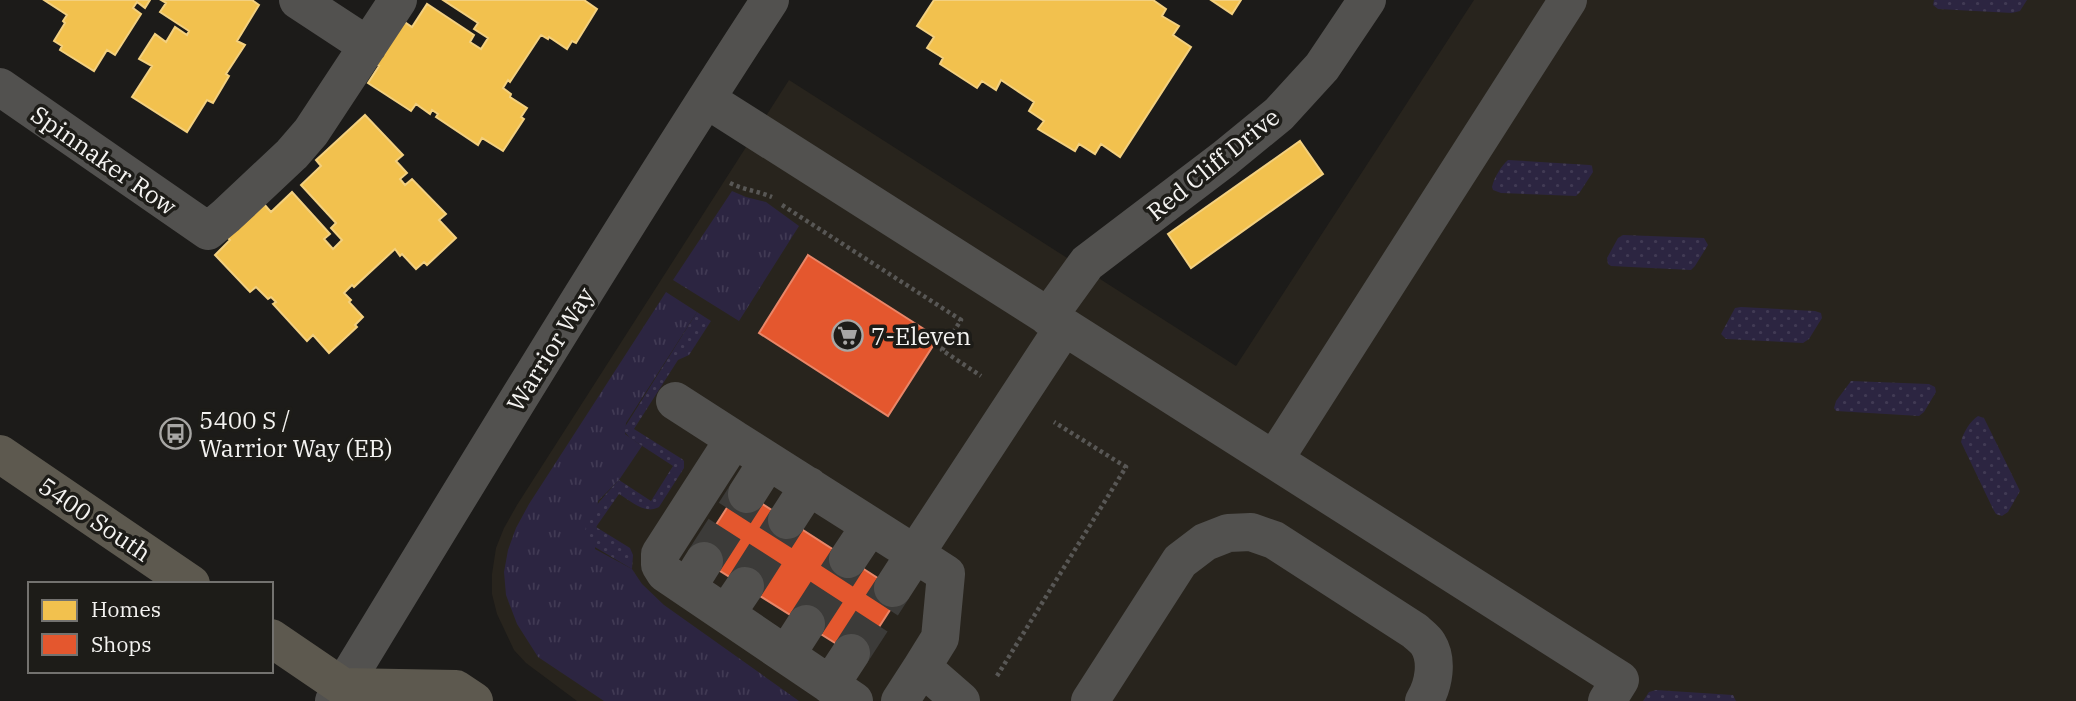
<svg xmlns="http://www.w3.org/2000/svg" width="2076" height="701" font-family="'IBM Plex Serif',serif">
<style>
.built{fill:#28241d}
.grass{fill:url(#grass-tufts)}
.garden{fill:url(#garden-dots)}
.homes{fill:#f2c14e;stroke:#f3d07f;stroke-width:2}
.shops{fill:#e4572e;stroke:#e98668;stroke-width:2}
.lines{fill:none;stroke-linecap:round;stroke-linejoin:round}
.minor-tunnel{stroke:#3c3b39;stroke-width:38;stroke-dasharray:38 19;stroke-linecap:butt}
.path{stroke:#585755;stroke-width:4.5;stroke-dasharray:3.5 3.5;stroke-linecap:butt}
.minor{stroke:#52514f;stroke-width:38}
.major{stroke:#5d594f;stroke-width:38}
.labels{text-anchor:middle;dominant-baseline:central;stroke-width:7;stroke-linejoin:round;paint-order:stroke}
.street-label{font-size:24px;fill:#f4f3f1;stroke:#1d1c18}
.poi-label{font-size:24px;fill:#f4f3f1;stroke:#1d1c18;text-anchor:start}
</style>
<defs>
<pattern id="grass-tufts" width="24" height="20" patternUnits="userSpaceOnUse" patternTransform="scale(1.75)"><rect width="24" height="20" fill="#2c2541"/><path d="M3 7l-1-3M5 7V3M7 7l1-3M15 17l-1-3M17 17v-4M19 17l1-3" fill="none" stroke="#413a54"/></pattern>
<pattern id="garden-dots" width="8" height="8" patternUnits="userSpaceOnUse" patternTransform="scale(1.75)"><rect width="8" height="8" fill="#2c2541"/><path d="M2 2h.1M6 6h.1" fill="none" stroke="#413a54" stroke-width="1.8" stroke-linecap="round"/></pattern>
</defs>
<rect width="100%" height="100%" fill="#1c1b19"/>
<path class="built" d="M1474,0H2076V701H577L526,663L514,650L497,614L492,594V574L496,548L504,528L517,505L789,80L1236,366Z"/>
<path class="grass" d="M732,191L746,197L766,202L799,226L739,321L673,280Z
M666,292L697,312L626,423L625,434L642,446L619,480L598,501L595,549L632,569L642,584L664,605L799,701H604L538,657L517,624L506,595L504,572L508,550L516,528L529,504Z"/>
<path class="garden" d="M1934,0H2027L2020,11L2012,13L1938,9L1933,5Z
M1508,160L1590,165L1592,166L1593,172L1580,192L1576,196L1501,193L1493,190L1492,187C1494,178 1501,166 1508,160Z
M1623,235L1704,238L1708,245L1695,266L1691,270L1611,266L1608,264L1607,258L1618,238Z
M1741,307L1815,311L1821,313L1822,318L1809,339L1803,343L1726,339L1721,334L1735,308Z
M697,312L711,321L689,355L678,360L634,429L682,459L684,461V468L659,507C645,515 631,501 619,494L596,527L630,548L633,555L632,569L588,543C576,523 606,494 619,480L651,501L673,466L630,438L623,430Z
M1851,381L1929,384L1935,387L1936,392L1924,412L1919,416L1836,411L1834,408L1836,401Z
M1978,416L1984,418L2020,491L2008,512L2002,516L1996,514L1993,509L1961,442C1963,433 1970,421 1978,416Z
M1656,690L1733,695L1736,701H1643L1649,692Z"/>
<path class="homes" d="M44,0H150L145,8L137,2L133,8L141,14L115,55L107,50L94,71L60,50L62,46L54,41L65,23L63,21L67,15Z
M161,0H252L259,5L237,41L245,45L226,74L229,76L213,103L207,100L187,132L132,97L152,66L139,59L155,34L166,42L175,27L187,35L189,31L160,12L166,3Z
M443,0H584L597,9L576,43L572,41L567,49L549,37L548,39L541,35L510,82L508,80L503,88L511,94L510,97L527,108L521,117L524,119L503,151L482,138L478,145L436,117L438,114L432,110L430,114L416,104L411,111L368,83L379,66L375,64L403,21L412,27L427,4L474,35L470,42L481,49L488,38L474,29L478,23Z
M934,0H1153L1166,9L1162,16L1179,26L1173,35L1191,47L1120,157L1101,144L1095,154L1079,144L1075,151L1038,129L1044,121L1029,111L1034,102L1001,80L996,90L982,81L977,88L940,64L943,58L927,48L934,37L917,26Z
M1211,0H1241L1232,14Z
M365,115L403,155L396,161L407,173L400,179L405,185L412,179L446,214L439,220L456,238L427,265L424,262L416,269L402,254L400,256L395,249L354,287L352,285L344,293L351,300L349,302L363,317L355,325L357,327L329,353L313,335L307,341L273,304L276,302L271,297L268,299L256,287L250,292L215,255L230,240L227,237L263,203L271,212L292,192L330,234L324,239L333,249L342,240L331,228L336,223L301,185L321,166L316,160Z
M1300,141L1323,174L1191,268L1168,234Z"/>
<path class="shops" d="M808,255L938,338L888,416L759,333Z
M739,489L901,593L859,658L696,556Z"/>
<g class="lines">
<path class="minor-tunnel" d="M704,561L747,494
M745,586L787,520
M806,624L848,559
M851,653L893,588"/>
<path class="path" d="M730,183C744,190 758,191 772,197
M782,205L961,320L942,350L981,376
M997,676L1126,467L1054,422"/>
<path class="minor" d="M298,0L368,46
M0,87L208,231L226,216L292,154L311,132L398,0
M706,99L1620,680L1607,701
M1048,317L1087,263L1224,159L1279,114L1322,67L1367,0
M675,401L734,439
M1274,460L1568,0
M747,494L768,461
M787,520L809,486
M848,559L870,526
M687,588L704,561
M726,614L745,586
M786,655L806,624
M830,685L851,653
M334,701C477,466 620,230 770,0
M854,701L665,573L660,565V554L734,439L915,554L893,588
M900,701L922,667
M961,701L922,667L940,638L946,574L915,554L1064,327
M1090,701L1180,561L1205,542L1228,533L1251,532L1274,540L1415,631C1419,635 1425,639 1428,644C1438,660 1434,685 1424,701"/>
<path class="major" d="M0,454L191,584
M271,638L343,687L456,689L474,701"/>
</g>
<defs>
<symbol id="supermarket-ring" viewBox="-11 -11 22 22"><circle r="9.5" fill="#1d1c18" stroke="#a8a7a5" stroke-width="1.5"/><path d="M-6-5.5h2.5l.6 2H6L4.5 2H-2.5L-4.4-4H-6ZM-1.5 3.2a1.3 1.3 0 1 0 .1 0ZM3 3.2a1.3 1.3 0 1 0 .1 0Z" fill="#a8a7a5"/></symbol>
<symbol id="bus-ring" viewBox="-11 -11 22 22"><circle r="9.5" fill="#1d1c18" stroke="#a8a7a5" stroke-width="1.5"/><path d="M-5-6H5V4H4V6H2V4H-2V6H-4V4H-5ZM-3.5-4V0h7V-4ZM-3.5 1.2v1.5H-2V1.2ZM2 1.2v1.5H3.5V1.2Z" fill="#a8a7a5"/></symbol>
</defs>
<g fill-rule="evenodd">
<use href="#supermarket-ring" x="830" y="318" width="35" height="35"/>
<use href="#bus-ring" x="158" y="416" width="35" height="35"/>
</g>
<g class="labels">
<g class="street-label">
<text transform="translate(104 160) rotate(35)">Spinnaker Row</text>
<text transform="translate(1213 164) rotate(-39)">Red Cliff Drive</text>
<text transform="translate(550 349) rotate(-58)">Warrior Way</text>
<text transform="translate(95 519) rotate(34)">5400 South</text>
</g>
<g class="poi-label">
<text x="871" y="336">7-Eleven</text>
<text x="199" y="420">5400 S /<tspan x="199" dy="28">Warrior Way (EB)</tspan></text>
</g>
</g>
<rect x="28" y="582" width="245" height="91" fill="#1d1c18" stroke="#73726f" stroke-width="2"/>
<rect x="42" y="600" width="35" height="21" fill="#f2c14e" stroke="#73726f" stroke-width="2"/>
<text x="91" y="617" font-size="21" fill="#f4f3f1">Homes</text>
<rect x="42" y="634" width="35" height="21" fill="#e4572e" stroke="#73726f" stroke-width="2"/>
<text x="91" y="652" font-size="21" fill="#f4f3f1">Shops</text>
</svg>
